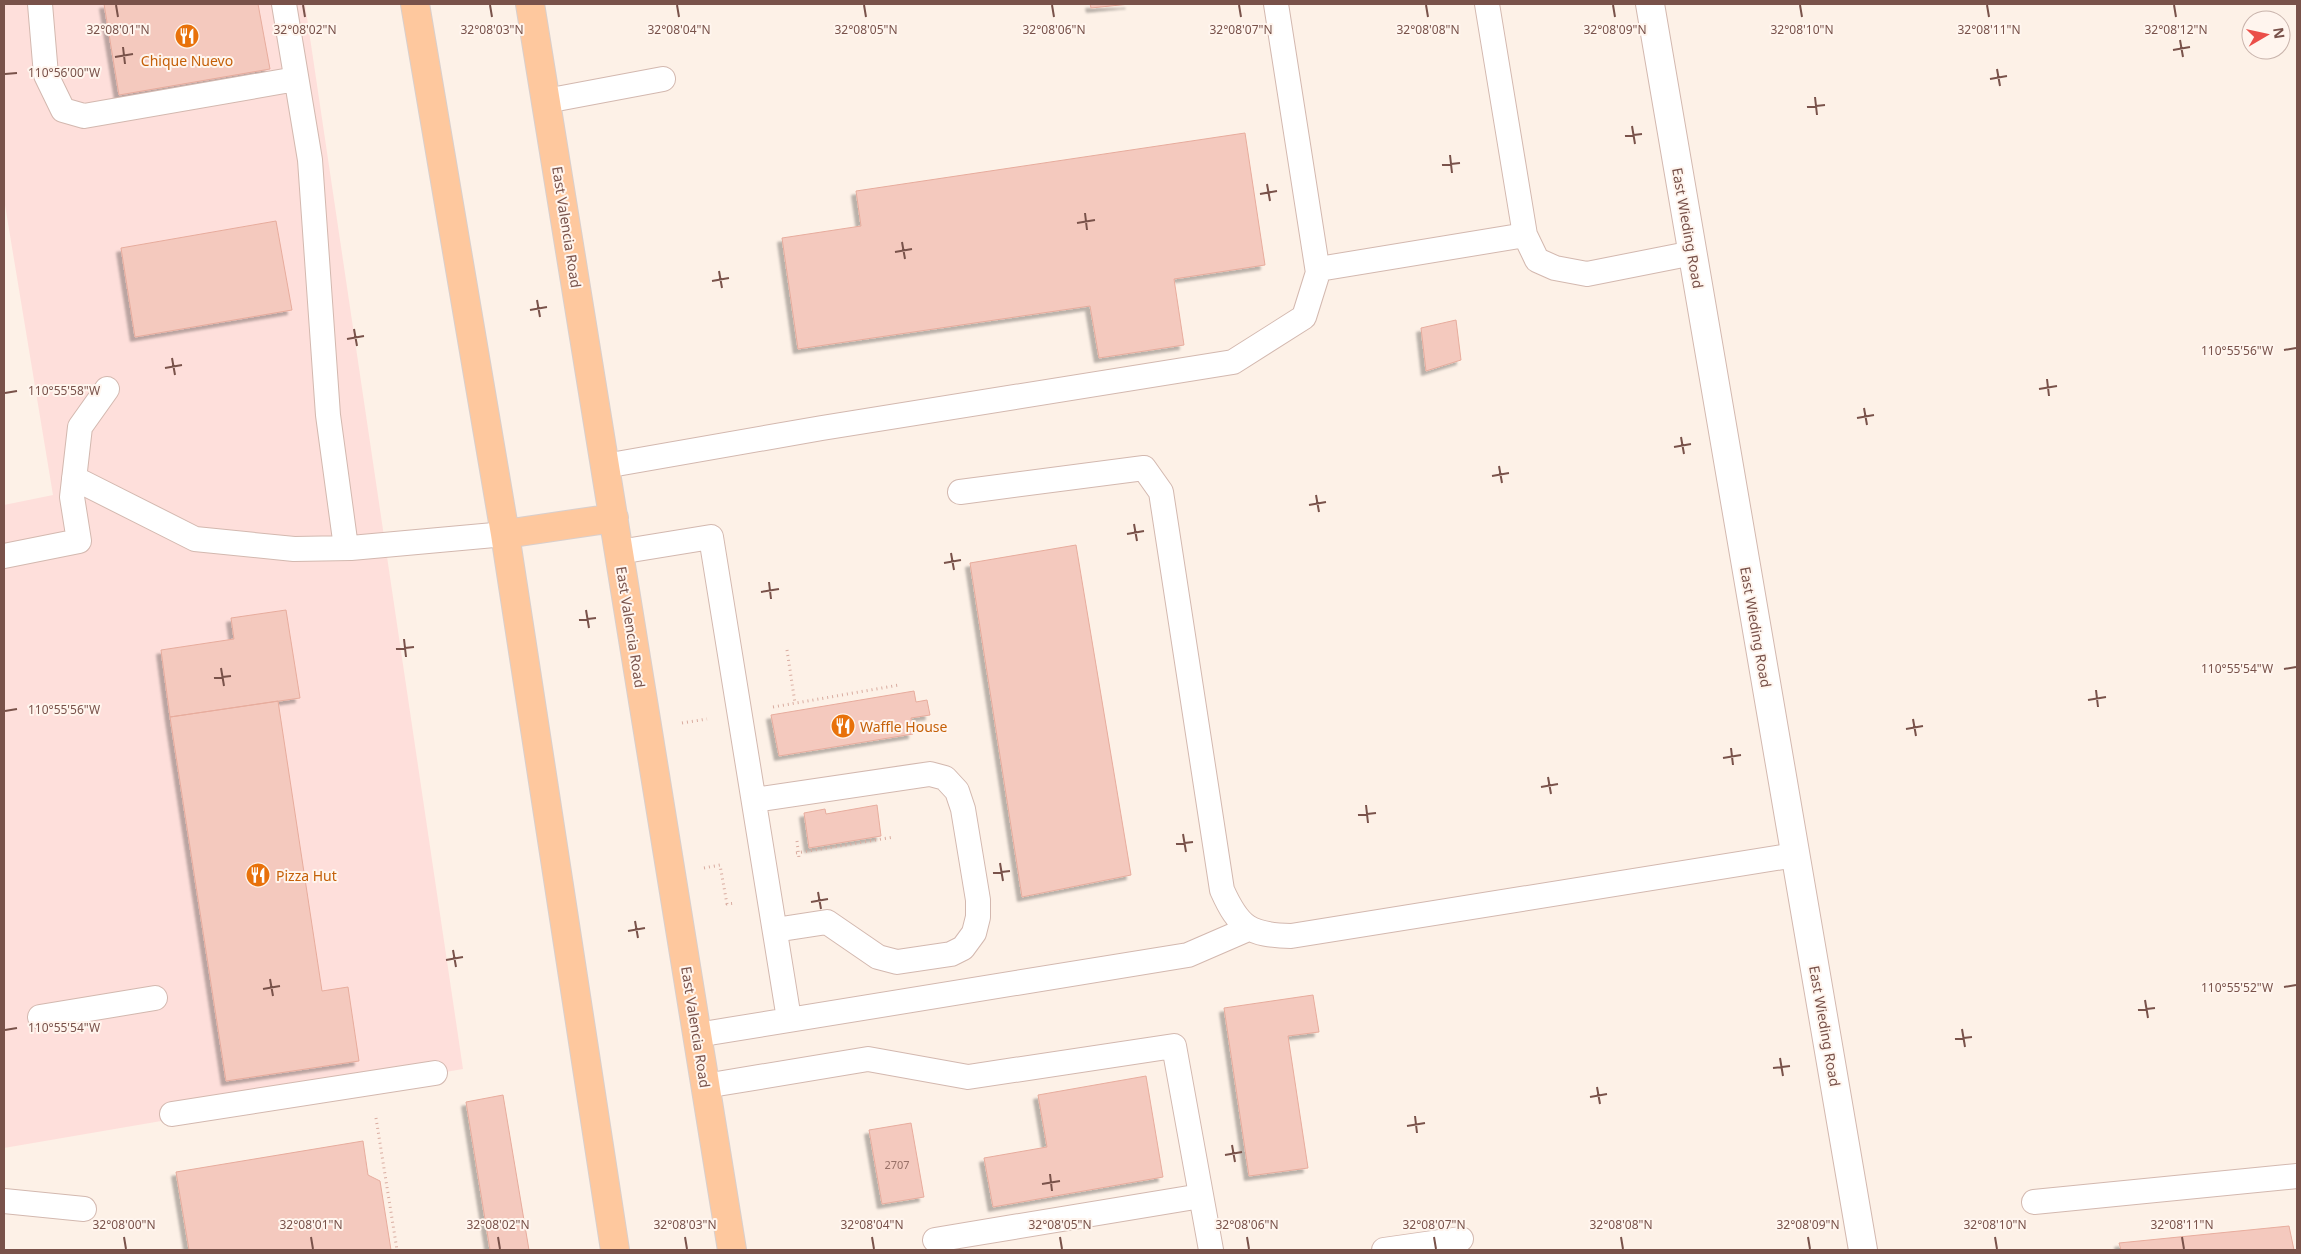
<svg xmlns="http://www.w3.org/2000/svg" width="2301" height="1254" font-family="'Noto Sans',sans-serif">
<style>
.commercial{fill:#fedfdb}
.building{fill:#f4c9be;stroke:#e7ac9d;filter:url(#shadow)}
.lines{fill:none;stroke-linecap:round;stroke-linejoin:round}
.service-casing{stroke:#d3b8af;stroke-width:26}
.minor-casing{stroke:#d3b8af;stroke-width:30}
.primary-casing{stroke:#d9cfcc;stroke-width:30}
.path{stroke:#d9aca0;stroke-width:3;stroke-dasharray:1 4;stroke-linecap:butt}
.service{stroke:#fff;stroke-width:24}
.minor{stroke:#fff;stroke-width:28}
.primary{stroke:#fec89e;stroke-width:28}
.ticks{fill:none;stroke:#79524a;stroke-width:2}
.labels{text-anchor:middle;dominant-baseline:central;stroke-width:4;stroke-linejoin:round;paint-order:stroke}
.number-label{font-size:11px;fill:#987067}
.food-label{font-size:14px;fill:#c56008;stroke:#fff5ee;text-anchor:start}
.street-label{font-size:14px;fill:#79524a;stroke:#fff5ee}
.ticks-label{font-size:12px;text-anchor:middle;fill:#79524a;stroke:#fff5ee;stroke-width:4;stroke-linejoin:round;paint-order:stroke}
</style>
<defs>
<filter id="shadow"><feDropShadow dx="-4.5" dy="4.5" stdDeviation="1" flood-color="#0004"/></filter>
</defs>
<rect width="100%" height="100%" fill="#fdf1e7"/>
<path class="commercial" d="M4,4H305L463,1069L4,1148V505L53,495L4,199Z"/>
<path class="building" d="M104,4H258L270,69L119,95Z
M1090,4H1130L1091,8Z
M1245,133L1265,265L1174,279L1184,345L1099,358L1090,306L798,349L782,238L861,226L856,191Z
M276,221L292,310L135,337L121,248Z
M1456,320L1461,360L1426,371L1421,328Z
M1076,545L1131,875L1022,897L970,563Z
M286,610L300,698L170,717L161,650L234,639L231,618Z
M914,691L916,702L927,700L930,715L911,718L913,734L779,756L771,715Z
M278,701L322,991L348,987L359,1061L226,1081L170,717Z
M877,805L881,836L809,848L804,813L825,809L826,814Z
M1313,995L1319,1032L1288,1036L1308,1168L1249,1176L1224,1008Z
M1146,1076L1163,1177L993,1207L984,1158L1047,1147L1038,1095Z
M503,1095L529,1250H490L466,1102Z
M911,1123L924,1197L882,1204L869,1130Z
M363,1141L368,1175L380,1181L391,1250H189L176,1172Z
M2289,1226L2294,1250H2121L2119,1243Z"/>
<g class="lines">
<defs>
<path id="service" d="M40,4L46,75L63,110L84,116L296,79
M284,4L310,160L328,415L345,540
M1276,4L1318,273
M1487,4L1525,235
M546,101L663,79
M605,466L822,428L1233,362L1304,317L1319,269L1525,235L1537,260L1555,268L1587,274L1693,253
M74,478L195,539L294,549L351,548L505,534
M960,492L1144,468L1161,492L1222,890C1239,928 1250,935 1291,936L1795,855
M619,552L711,537L789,1019
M4,556L79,541L72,497L80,427L107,389
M754,800L930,774L945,778L957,791L963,809L978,900V917L974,933L963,948L951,954L897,962L878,957L827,922L775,930
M40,1017L155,998
M697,1035L1188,955L1248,929
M705,1086L868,1059L968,1077L1174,1046L1211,1250
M172,1114L435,1073
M4,1201L84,1209
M2034,1202L2297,1176
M935,1240L1201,1196
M1384,1250L1461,1239"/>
<path id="minor" d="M1650,4L1863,1250"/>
<path id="primary" d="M415,4L505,534L615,1250
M530,4L732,1250
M505,534L614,518"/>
</defs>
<use href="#service" class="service-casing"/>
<use href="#minor" class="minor-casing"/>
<use href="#primary" class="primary-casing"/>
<path class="path" d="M787,650L795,703
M773,707L899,685
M682,723L707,719
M797,841L799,858
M796,853L894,837
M704,868L720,865L727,904L736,903
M376,1118L397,1250"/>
<use href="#service" class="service"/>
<use href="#minor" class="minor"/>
<use href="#primary" class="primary"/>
</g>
<path class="ticks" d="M116,5L118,17M303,5L305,17M490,5L492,17M677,5L679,17M864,5L866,17M1052,5L1054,17M1239,5L1241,17M1426,5L1428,17M1613,5L1615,17M1800,5L1802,17M1987,5L1989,17M2174,5L2176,17M2180,40L2183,57M123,47L125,64M2173,50L2190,47M115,57L133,54M1997,69L2000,86M5,74L17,73M1990,79L2007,76M1815,97L1817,115M1807,107L1825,105M1632,126L1635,144M1625,136L1642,134M1450,155L1452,173M1442,165L1460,163M1267,184L1270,201M1260,194L1277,191M1085,213L1087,230M1077,223L1095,220M902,242L905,259M895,252L912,249M719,271L722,288M712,281L729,278M537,300L540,317M530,310L547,307M354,329L357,346M347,339L364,336M2284,350L2296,348M172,358L175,375M165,368L182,365M2047,379L2049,396M2039,389L2057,386M5,393L17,391M1864,408L1867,425M1857,418L1874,415M1681,437L1684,454M1674,447L1691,444M1499,466L1502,483M1492,476L1509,473M1316,495L1319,512M1309,505L1326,502M1134,524L1137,541M1127,534L1144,531M951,553L954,570M944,563L961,560M769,582L771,599M761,592L779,589M586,610L589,628M579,620L596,618M404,639L406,657M396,649L414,647M221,668L224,686M2284,669L2296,667M214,678L231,676M2096,690L2098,707M2088,700L2106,697M5,711L17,709M1913,719L1916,736M1906,729L1923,726M1731,748L1733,765M1723,758L1741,755M1548,777L1551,794M1541,787L1558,784M1366,805L1368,823M1358,815L1376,813M1183,834L1186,852M1176,844L1193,842M1000,863L1003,881M993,873L1010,871M818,892L821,909M811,902L828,899M635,921L638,938M628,931L645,928M453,950L456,967M446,960L463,957M270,979L273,996M2284,987L2296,985M263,989L280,986M2145,1000L2148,1018M2138,1010L2155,1008M1962,1029L1965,1047M5,1030L17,1028M1955,1039L1972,1037M1780,1058L1783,1076M1773,1068L1790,1066M1597,1087L1600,1104M1590,1097L1607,1094M1415,1116L1417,1133M1407,1126L1425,1123M1232,1145L1235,1162M1225,1155L1242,1152M1050,1174L1052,1191M1042,1184L1060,1181M124,1237L126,1249M311,1237L313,1249M498,1237L500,1249M685,1237L687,1249M872,1237L874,1249M1060,1237L1062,1249M1247,1237L1249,1249M1434,1237L1436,1249M1621,1237L1623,1249M1808,1237L1810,1249M1995,1237L1997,1249M2182,1237L2184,1249"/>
<defs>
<symbol id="restaurant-disc" viewBox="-11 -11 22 22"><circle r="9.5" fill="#e8710a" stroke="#fff5ee"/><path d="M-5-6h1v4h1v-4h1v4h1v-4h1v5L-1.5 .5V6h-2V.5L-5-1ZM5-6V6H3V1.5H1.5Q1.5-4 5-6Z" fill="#fff"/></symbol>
</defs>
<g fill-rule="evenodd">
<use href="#restaurant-disc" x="173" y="22" width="28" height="28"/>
<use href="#restaurant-disc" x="829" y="712" width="28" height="28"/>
<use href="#restaurant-disc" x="244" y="861" width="28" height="28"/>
</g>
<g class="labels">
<g class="number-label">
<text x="897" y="1164">2707</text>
</g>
<g class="food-label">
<text x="187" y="60" text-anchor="middle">Chique Nuevo</text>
<text x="860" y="726">Waffle House</text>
<text x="276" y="875">Pizza Hut</text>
</g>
<g class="street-label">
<text transform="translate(567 227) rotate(81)">East Valencia Road</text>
<text transform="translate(1688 228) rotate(80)">East Wieding Road</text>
<text transform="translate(631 627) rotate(81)">East Valencia Road</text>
<text transform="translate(1756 627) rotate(80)">East Wieding Road</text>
<text transform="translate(1825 1026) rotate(80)">East Wieding Road</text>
<text transform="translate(696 1027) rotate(81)">East Valencia Road</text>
</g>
</g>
<g class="ticks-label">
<text x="118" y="34">32°08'01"N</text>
<text x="305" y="34">32°08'02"N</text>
<text x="679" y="34">32°08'04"N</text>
<text x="866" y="34">32°08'05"N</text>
<text x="1615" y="34">32°08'09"N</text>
<text x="1802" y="34">32°08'10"N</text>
<text x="1989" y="34">32°08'11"N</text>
<text x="2176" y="34">32°08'12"N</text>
<text x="492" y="34">32°08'03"N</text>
<text x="1054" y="34">32°08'06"N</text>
<text x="1241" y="34">32°08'07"N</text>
<text x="1428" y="34">32°08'08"N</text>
<text x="64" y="77">110°56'00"W</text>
<text x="2237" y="355">110°55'56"W</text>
<text x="64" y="395">110°55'58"W</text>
<text x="2237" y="673">110°55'54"W</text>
<text x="64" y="714">110°55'56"W</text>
<text x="2237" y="992">110°55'52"W</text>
<text x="64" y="1032">110°55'54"W</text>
<text x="124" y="1229">32°08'00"N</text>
<text x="311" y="1229">32°08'01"N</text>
<text x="498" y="1229">32°08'02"N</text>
<text x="685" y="1229">32°08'03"N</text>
<text x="872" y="1229">32°08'04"N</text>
<text x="1060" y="1229">32°08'05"N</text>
<text x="1247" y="1229">32°08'06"N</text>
<text x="1434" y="1229">32°08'07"N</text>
<text x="1621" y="1229">32°08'08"N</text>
<text x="1808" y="1229">32°08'09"N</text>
<text x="1995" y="1229">32°08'10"N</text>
<text x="2182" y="1229">32°08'11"N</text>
</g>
<rect width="2301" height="1254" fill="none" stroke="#79524a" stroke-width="10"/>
<g transform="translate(2266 35) rotate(81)"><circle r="24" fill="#fff5ee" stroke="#c9b4ac"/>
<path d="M0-4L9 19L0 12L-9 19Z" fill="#eb4e48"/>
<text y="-8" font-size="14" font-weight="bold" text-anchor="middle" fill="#79524a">N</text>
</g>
</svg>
